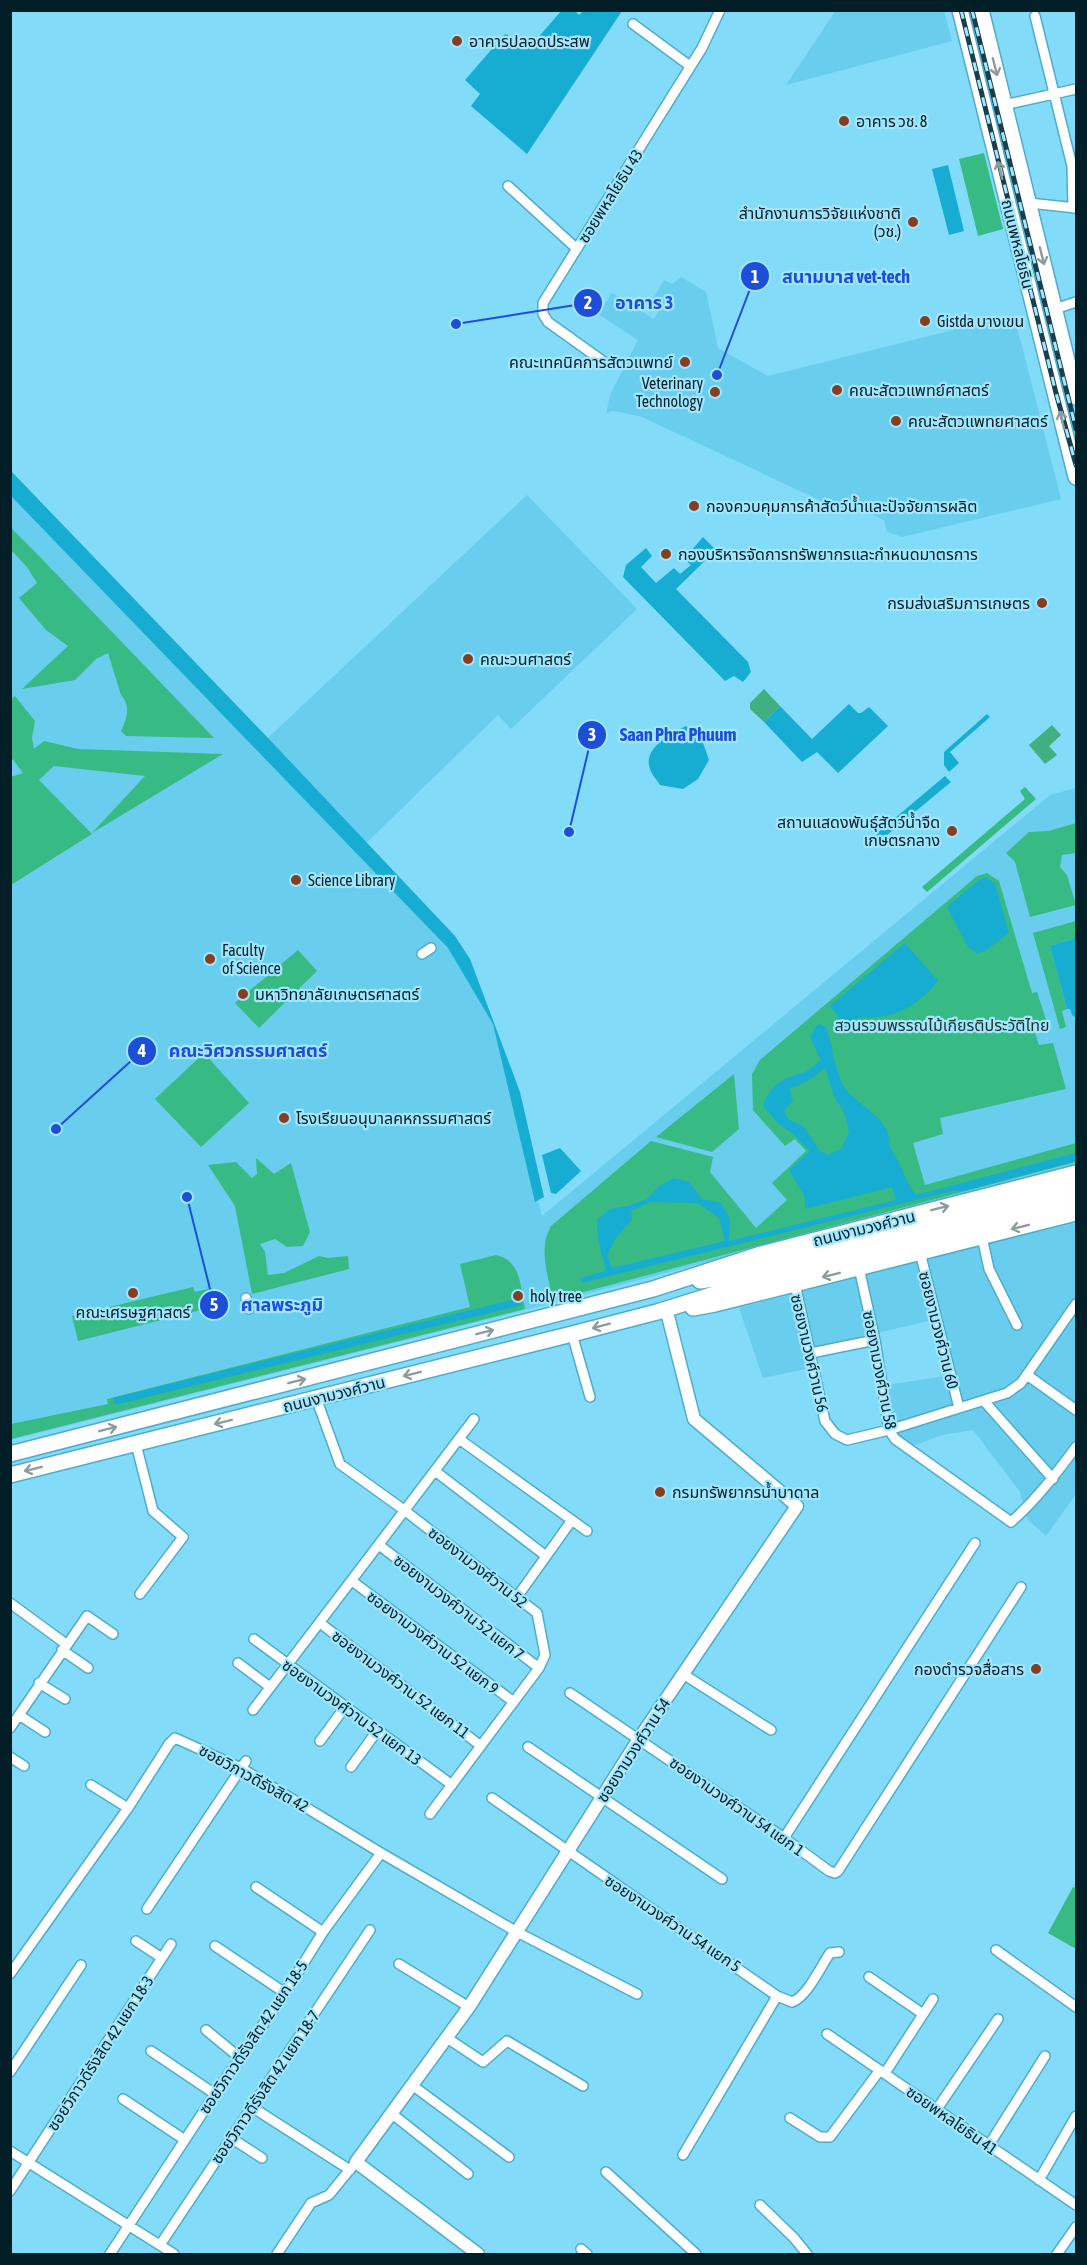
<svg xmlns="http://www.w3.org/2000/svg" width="1087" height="2265" font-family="'Asap Condensed','Noto Sans Thai',sans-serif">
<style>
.built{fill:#69cded}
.green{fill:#37ba84}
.forest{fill:#41af80}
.water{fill:#17acd2;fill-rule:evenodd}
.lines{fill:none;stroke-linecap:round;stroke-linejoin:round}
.minor-casing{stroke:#51acc9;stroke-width:12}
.tertiary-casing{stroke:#51acc9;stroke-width:15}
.primary-casing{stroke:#51acc9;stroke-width:18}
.minor{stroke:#fff;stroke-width:9}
.tertiary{stroke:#fff;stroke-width:12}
.primary{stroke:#fff;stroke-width:15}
.rail-casing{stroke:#183f4b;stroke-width:5}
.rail{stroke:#a0e6fe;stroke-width:3;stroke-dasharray:9;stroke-linecap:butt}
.oneway{stroke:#8d9a9e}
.poi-dot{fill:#863e20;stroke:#a0e6fe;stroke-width:2}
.labels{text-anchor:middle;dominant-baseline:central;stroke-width:4.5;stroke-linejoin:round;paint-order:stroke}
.poi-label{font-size:16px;fill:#021f27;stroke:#a0e6fe;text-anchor:start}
.street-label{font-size:16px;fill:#021f27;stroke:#a0e6fe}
.park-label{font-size:16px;fill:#1b3227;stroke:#a0e6fe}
.leader{fill:none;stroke:#1d4ed8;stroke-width:2}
.callout-dot{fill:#1d4ed8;stroke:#a0e6fe;stroke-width:2}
.mark-label{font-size:18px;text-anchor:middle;font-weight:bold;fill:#fff}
.callout-label{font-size:18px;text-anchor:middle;font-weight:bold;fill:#1d4ed8;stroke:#a0e6fe;stroke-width:4.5;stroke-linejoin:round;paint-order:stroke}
</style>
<rect width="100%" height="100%" fill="#81dbf9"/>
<path class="built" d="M836,10L944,11L952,41L786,85Z
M681,277L706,292L718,348L768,376L1014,315L1061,499L902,537L887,532L884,520L860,509L845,512L642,417L620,412L611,411L606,414L610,395L638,340L598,314L612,293L654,319L658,311L649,306L664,280L672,284Z
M527,495L637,609L511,729L498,715L357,852L448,948L493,1024L542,1216L1050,795L1076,788V1164L552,1303L11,1440V496L256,749Z
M1076,1223V1494L1046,1536L1028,1520L1020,1492L973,1430L942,1435L913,1446L898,1435L890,1409L887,1385L945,1376L932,1320L807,1350L810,1368L763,1378L739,1308L961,1250Z"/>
<path class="green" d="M984,153L1003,229L978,236L959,159Z
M10,527L39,556L214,738L126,736L121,731C127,719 131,705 121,695L108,653L96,659L75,680L22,689L68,646L46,630L19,598L37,583L27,567L11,550Z
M15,696L35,721L32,738L34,749L44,741L78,749L223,754L92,833L145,776L54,766L39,780L92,834L11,885V777L23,773L11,757V699Z
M1025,787L1036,799L927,892L922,887L1025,799L1020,791Z
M1076,823V853L1062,855L1060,867L1067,875L1076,905L1030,917L1015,862L1006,853L1029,832L1049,831Z
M987,873L999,881L1032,993L1037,992L1047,1023L1034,1030L1039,1045L1053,1043L1066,1089L940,1118L943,1134L913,1143L925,1185L1076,1143V1162L553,1300C548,1275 538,1249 551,1226L651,1141L713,1157L710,1172L756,1228L787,1200L772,1183L806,1151L795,1139L785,1146L753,1110L752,1074L760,1060L977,876Z
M1076,921V938L1050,946L1067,1009L1062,1011L1066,1027L1060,1029L1033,933Z
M298,950L317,971L259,1028L235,1003Z
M204,1053L249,1103L201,1147L155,1099Z
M734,1074L739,1129L712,1152L656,1137Z
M256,1158L274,1174L291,1163L310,1232L303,1246L287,1247L275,1239L260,1244L265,1252L268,1275L284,1273L319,1256L328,1258L348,1256L349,1269L252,1294L235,1206L208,1165L236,1162L252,1178L257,1174Z
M496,1255C522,1261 520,1287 525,1309L11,1439V1424L108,1404L107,1399L470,1307L460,1264Z
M193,1287L195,1292L212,1288L213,1307L78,1341L72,1316Z
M1073,1887L1076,1888V1949L1048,1933Z"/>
<path class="forest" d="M764,689L780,706L764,722L750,709V703Z
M1052,725L1061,735L1049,746L1057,755L1045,764L1029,745Z"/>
<path class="water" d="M562,10L575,11L579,15L583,11H622L527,154L471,106L480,94L465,80L505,34L530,47Z
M948,165L964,231L949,235L932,169Z
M11,471L268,738L455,936L470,959L520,1092L544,1197L535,1202L493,1024L448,948L11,496Z
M703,537L716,550L676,589L748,662L751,672L743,682L734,676L725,681L623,577L626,565L646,548L652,556L641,567L656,583L674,568L680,574L691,565L684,559Z
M849,704L858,713H861L869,707L888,726L838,773L817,752L802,762L764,722L780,706L812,739Z
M987,714L990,717L950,752L959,763L949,772L944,765V752Z
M686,726L702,740L709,760L698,779L683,789L660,785C657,780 652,775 650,769C642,748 672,733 686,726Z
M945,776L951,782L881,840L876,834Z
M987,877L995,884L1009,933L985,951L977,953L968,947L947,907L979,880Z
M1076,938V1018L1072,1015L1070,1009H1067L1050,946Z
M905,943L938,981C922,1000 903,1015 877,1017C870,1018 864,1017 858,1018L847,1028L830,1006Z
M819,1024L827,1028C832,1045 836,1079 848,1092C862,1107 893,1122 889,1146C901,1162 904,1180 916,1195L1076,1153V1161L964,1191H952L582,1283L580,1278L606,1271L598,1240L597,1220L610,1209L628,1206L647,1199L659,1186L674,1178L689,1182L702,1199L721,1203L730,1219L729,1241L896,1200L892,1187L805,1209V1197L789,1170L810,1151L792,1133L780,1125L763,1106C770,1084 784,1078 805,1072C810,1070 816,1064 821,1060L810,1037L815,1027ZM825,1068L834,1096L845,1114L849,1133L841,1149L828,1155L820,1151L803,1126L788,1119L784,1110L793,1101L789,1089L808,1081ZM650,1202L698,1203L719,1218L725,1241L612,1268L607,1255L615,1239L632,1220L631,1211Z
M560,1148L581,1171L556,1194L551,1193L542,1155Z
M520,1298L522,1305L115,1405L113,1398Z"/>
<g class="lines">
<defs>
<path id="minor" d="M1035,16L1072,166H1076
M633,24L690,66
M1004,105L1076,89
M1072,166L1073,208
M508,186L577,249
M1029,203L1076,208
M1055,309L1076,302
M604,362L548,322L543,314V303L702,48L720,10
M422,954L431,948
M982,1237L989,1269L1017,1325
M920,1252L959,1408
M859,1268L875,1340L889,1430L895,1439L1011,1522C1036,1500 1056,1474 1076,1447
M795,1284L825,1421L835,1434L847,1440L889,1430L1007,1393L1021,1383L1076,1304
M246,1298L249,1309
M572,1334L590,1397
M811,1353L875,1340
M1027,1375L1076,1410
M316,1398L340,1464L404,1510L537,1613L545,1655L539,1668L430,1814
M984,1401L1053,1479
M459,1439L587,1531
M136,1444L153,1511L183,1537L140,1594
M435,1471L546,1556
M379,1545L539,1668
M352,1581L514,1702
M517,1597L572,1520
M10,1603L66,1644
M320,1623L481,1746
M254,1639L452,1785
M62,1650L88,1668
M238,1663L270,1687
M683,1674L771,1730
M39,1683L65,1699
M570,1693L784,1838L829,1871L835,1873L838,1871L1021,1587
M253,1710L474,1419
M19,1715L45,1732
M10,1728L87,1616L113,1634
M320,1741L345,1707
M528,1747L722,1879
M10,1757L24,1766
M351,1767L377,1731
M91,1785L128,1808
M492,1798L777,1996L792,2002C807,1997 821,1966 830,1953L839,1952
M784,1838L975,1543
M256,1887L323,1932
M147,1909L246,1761
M136,1941L162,1958
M215,1946L285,1993
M996,1950L1076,2007
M399,1964L469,2007
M10,1974L128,1808L169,1744L175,1738L241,1768L381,1853L517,1932L637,1994
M869,1977L923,2014
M206,2030L240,2058
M827,2034L1076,2205
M447,2038L483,2062L507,2041L583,2086
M151,2051L215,2094
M10,2072L81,1965
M885,2073L933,1999
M412,2085L509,2157
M123,2099L185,2140
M252,2107L350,2170
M937,2109L998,2019
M391,2113L468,2174
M790,2118L820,2137H830L880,2070
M231,2138L262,2158
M989,2145L1045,2056
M10,2151L174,2254
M683,2155L777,1996
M606,2172L696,2254
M1039,2180L1076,2116
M10,2191L171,1944
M760,2205L794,2238L807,2254
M160,2245L370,1930
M581,2249L587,2254
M110,2254L215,2094L285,1993L323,1932L381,1853
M277,2254L311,2203L329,2195L356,2162
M1057,2254L1076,2227"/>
<path id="tertiary" d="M478,2254L356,2162L469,2007L639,1739L797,1506L694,1419L667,1312"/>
<path id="primary" d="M960,10L1076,477
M981,10L1076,397
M700,1281L719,1278L1076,1187
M693,1308L715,1304L1076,1213
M10,1454L653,1289L761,1254L1076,1173
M10,1475L572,1334L657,1312L766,1278L1076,1198"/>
</defs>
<use href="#minor" class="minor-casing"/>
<use href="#tertiary" class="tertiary-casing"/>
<use href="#primary" class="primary-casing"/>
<use href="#minor" class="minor"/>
<use href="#tertiary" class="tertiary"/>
<use href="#primary" class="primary"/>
<defs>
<path id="rail" d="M961,10L1056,393L1076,465
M972,10L1076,429"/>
</defs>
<use href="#rail" class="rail-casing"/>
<use href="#rail" class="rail"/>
</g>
<defs><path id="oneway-shaft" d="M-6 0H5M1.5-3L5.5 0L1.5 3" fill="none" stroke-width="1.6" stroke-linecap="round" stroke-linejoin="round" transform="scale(1.5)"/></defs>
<g class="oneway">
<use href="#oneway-shaft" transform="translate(995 67) rotate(76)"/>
<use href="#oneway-shaft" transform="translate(1000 170) rotate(-104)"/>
<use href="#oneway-shaft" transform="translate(1042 256) rotate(76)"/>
<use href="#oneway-shaft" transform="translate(1062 420) rotate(-104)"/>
<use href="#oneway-shaft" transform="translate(940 1208) rotate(-14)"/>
<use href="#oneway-shaft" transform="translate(1020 1227) rotate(166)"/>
<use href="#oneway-shaft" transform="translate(831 1275) rotate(166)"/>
<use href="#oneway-shaft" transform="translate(601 1326) rotate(165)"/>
<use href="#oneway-shaft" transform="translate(485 1332) rotate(-14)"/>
<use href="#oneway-shaft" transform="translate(412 1374) rotate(166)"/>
<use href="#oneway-shaft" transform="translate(297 1381) rotate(-14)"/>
<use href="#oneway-shaft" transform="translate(223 1422) rotate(166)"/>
<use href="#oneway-shaft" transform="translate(108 1429) rotate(-14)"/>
<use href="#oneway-shaft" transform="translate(33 1469) rotate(166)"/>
</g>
<g class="poi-dot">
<circle cx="457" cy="41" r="6"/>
<circle cx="844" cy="121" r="6"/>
<circle cx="913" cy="222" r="6"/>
<circle cx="925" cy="321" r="6"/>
<circle cx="685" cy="362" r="6"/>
<circle cx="837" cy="390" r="6"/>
<circle cx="715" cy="392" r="6"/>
<circle cx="896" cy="421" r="6"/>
<circle cx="694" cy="506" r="6"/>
<circle cx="666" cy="554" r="6"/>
<circle cx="1042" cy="603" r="6"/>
<circle cx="468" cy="659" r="6"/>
<circle cx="952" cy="831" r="6"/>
<circle cx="296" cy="880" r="6"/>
<circle cx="210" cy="959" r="6"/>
<circle cx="243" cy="994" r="6"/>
<circle cx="284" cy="1118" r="6"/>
<circle cx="133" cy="1293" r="6"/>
<circle cx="518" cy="1296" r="6"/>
<circle cx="660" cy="1492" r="6"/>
<circle cx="1036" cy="1669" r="6"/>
</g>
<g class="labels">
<g class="poi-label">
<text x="469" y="41">อาคารปลอดประสพ</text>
<text x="856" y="121">อาคาร วช. 8</text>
<text x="901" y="213" text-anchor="end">สำนักงานการวิจัยแห่งชาติ<tspan x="901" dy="18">(วช.)</tspan></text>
<text x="937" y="321">Gistda บางเขน</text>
<text x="673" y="362" text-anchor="end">คณะเทคนิคการสัตวแพทย์</text>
<text x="703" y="383" text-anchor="end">Veterinary<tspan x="703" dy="18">Technology</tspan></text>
<text x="849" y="390">คณะสัตวแพทย์ศาสตร์</text>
<text x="908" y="421">คณะสัตวแพทยศาสตร์</text>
<text x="706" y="506">กองควบคุมการค้าสัตว์น้ำและปัจจัยการผลิต</text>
<text x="678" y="554">กองบริหารจัดการทรัพยากรและกำหนดมาตรการ</text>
<text x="1030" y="603" text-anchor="end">กรมส่งเสริมการเกษตร</text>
<text x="480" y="659">คณะวนศาสตร์</text>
<text x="940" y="822" text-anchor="end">สถานแสดงพันธุ์สัตว์น้ำจืด<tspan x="940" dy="18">เกษตรกลาง</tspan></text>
<text x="308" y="880">Science Library</text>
<text x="222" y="950">Faculty<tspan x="222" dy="18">of Science</tspan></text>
<text x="255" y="994">มหาวิทยาลัยเกษตรศาสตร์</text>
<text x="296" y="1118">โรงเรียนอนุบาลคหกรรมศาสตร์</text>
<text x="530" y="1296">holy tree</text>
<text x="133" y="1312" text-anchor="middle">คณะเศรษฐศาสตร์</text>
<text x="672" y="1492">กรมทรัพยากรน้ำบาดาล</text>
<text x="1024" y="1669" text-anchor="end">กองตำรวจสื่อสาร</text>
</g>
<g class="street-label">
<text transform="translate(610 196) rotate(-58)">ซอยพหลโยธิน 43</text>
<text transform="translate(1018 244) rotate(76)">ถนนพหลโยธิน</text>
<text transform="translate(864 1228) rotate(-14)">ถนนงามวงศ์วาน</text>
<text transform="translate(939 1330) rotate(76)">ซอยงามวงศ์วาน 60</text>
<text transform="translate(810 1353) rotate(77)">ซอยงามวงศ์วาน 56</text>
<text transform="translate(880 1370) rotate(79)">ซอยงามวงศ์วาน 58</text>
<text transform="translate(334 1394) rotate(-14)">ถนนงามวงศ์วาน</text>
<text transform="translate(478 1567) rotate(38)">ซอยงามวงศ์วาน 52</text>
<text transform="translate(459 1607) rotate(38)">ซอยงามวงศ์วาน 52 แยก 7</text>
<text transform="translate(433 1642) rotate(37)">ซอยงามวงศ์วาน 52 แยก 9</text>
<text transform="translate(401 1684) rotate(37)">ซอยงามวงศ์วาน 52 แยก 11</text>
<text transform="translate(352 1712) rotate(36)">ซอยงามวงศ์วาน 52 แยก 13</text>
<text transform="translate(633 1750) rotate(-57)">ซอยงามวงศ์วาน 54</text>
<text transform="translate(254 1778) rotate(29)">ซอยวิภาวดีรังสิต 42</text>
<text transform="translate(737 1806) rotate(35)">ซอยงามวงศ์วาน 54 แยก 1</text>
<text transform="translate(673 1923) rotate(34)">ซอยงามวงศ์วาน 54 แยก 5</text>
<text transform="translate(253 2037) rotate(-56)">ซอยวิภาวดีรังสิต 42 แยก 18-5</text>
<text transform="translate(100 2053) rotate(-57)">ซอยวิภาวดีรังสิต 42 แยก 18-3</text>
<text transform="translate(265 2087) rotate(-56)">ซอยวิภาวดีรังสิต 42 แยก 18-7</text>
<text transform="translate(952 2120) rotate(35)">ซอยพหลโยธิน 41</text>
</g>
<g class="park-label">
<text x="942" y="1025">สวนรวมพรรณไม้เกียรติประวัติไทย</text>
</g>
</g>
<path class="leader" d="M717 375L755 276M456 324L588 303M569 832L592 735M56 1129L142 1051M187 1197L214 1305"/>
<g class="callout-dot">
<circle cx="717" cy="375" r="6"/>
<circle cx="456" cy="324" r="6"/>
<circle cx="569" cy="832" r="6"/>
<circle cx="56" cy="1129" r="6"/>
<circle cx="187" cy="1197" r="6"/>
<circle cx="755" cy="276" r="15"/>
<circle cx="588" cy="303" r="15"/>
<circle cx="592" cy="735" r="15"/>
<circle cx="142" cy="1051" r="15"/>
<circle cx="214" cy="1305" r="15"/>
</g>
<g class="mark-label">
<text x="755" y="283">1</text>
<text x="588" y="309">2</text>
<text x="592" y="741">3</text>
<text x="142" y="1057">4</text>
<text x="214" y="1311">5</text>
</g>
<g class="callout-label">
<text x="846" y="283">สนามบาส vet-tech</text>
<text x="644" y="309">อาคาร 3</text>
<text x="678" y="741">Saan Phra Phuum</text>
<text x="248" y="1057">คณะวิศวกรรมศาสตร์</text>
<text x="282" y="1311">ศาลพระภูมิ</text>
</g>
<rect width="1087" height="2265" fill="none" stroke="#021f27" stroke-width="24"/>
</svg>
